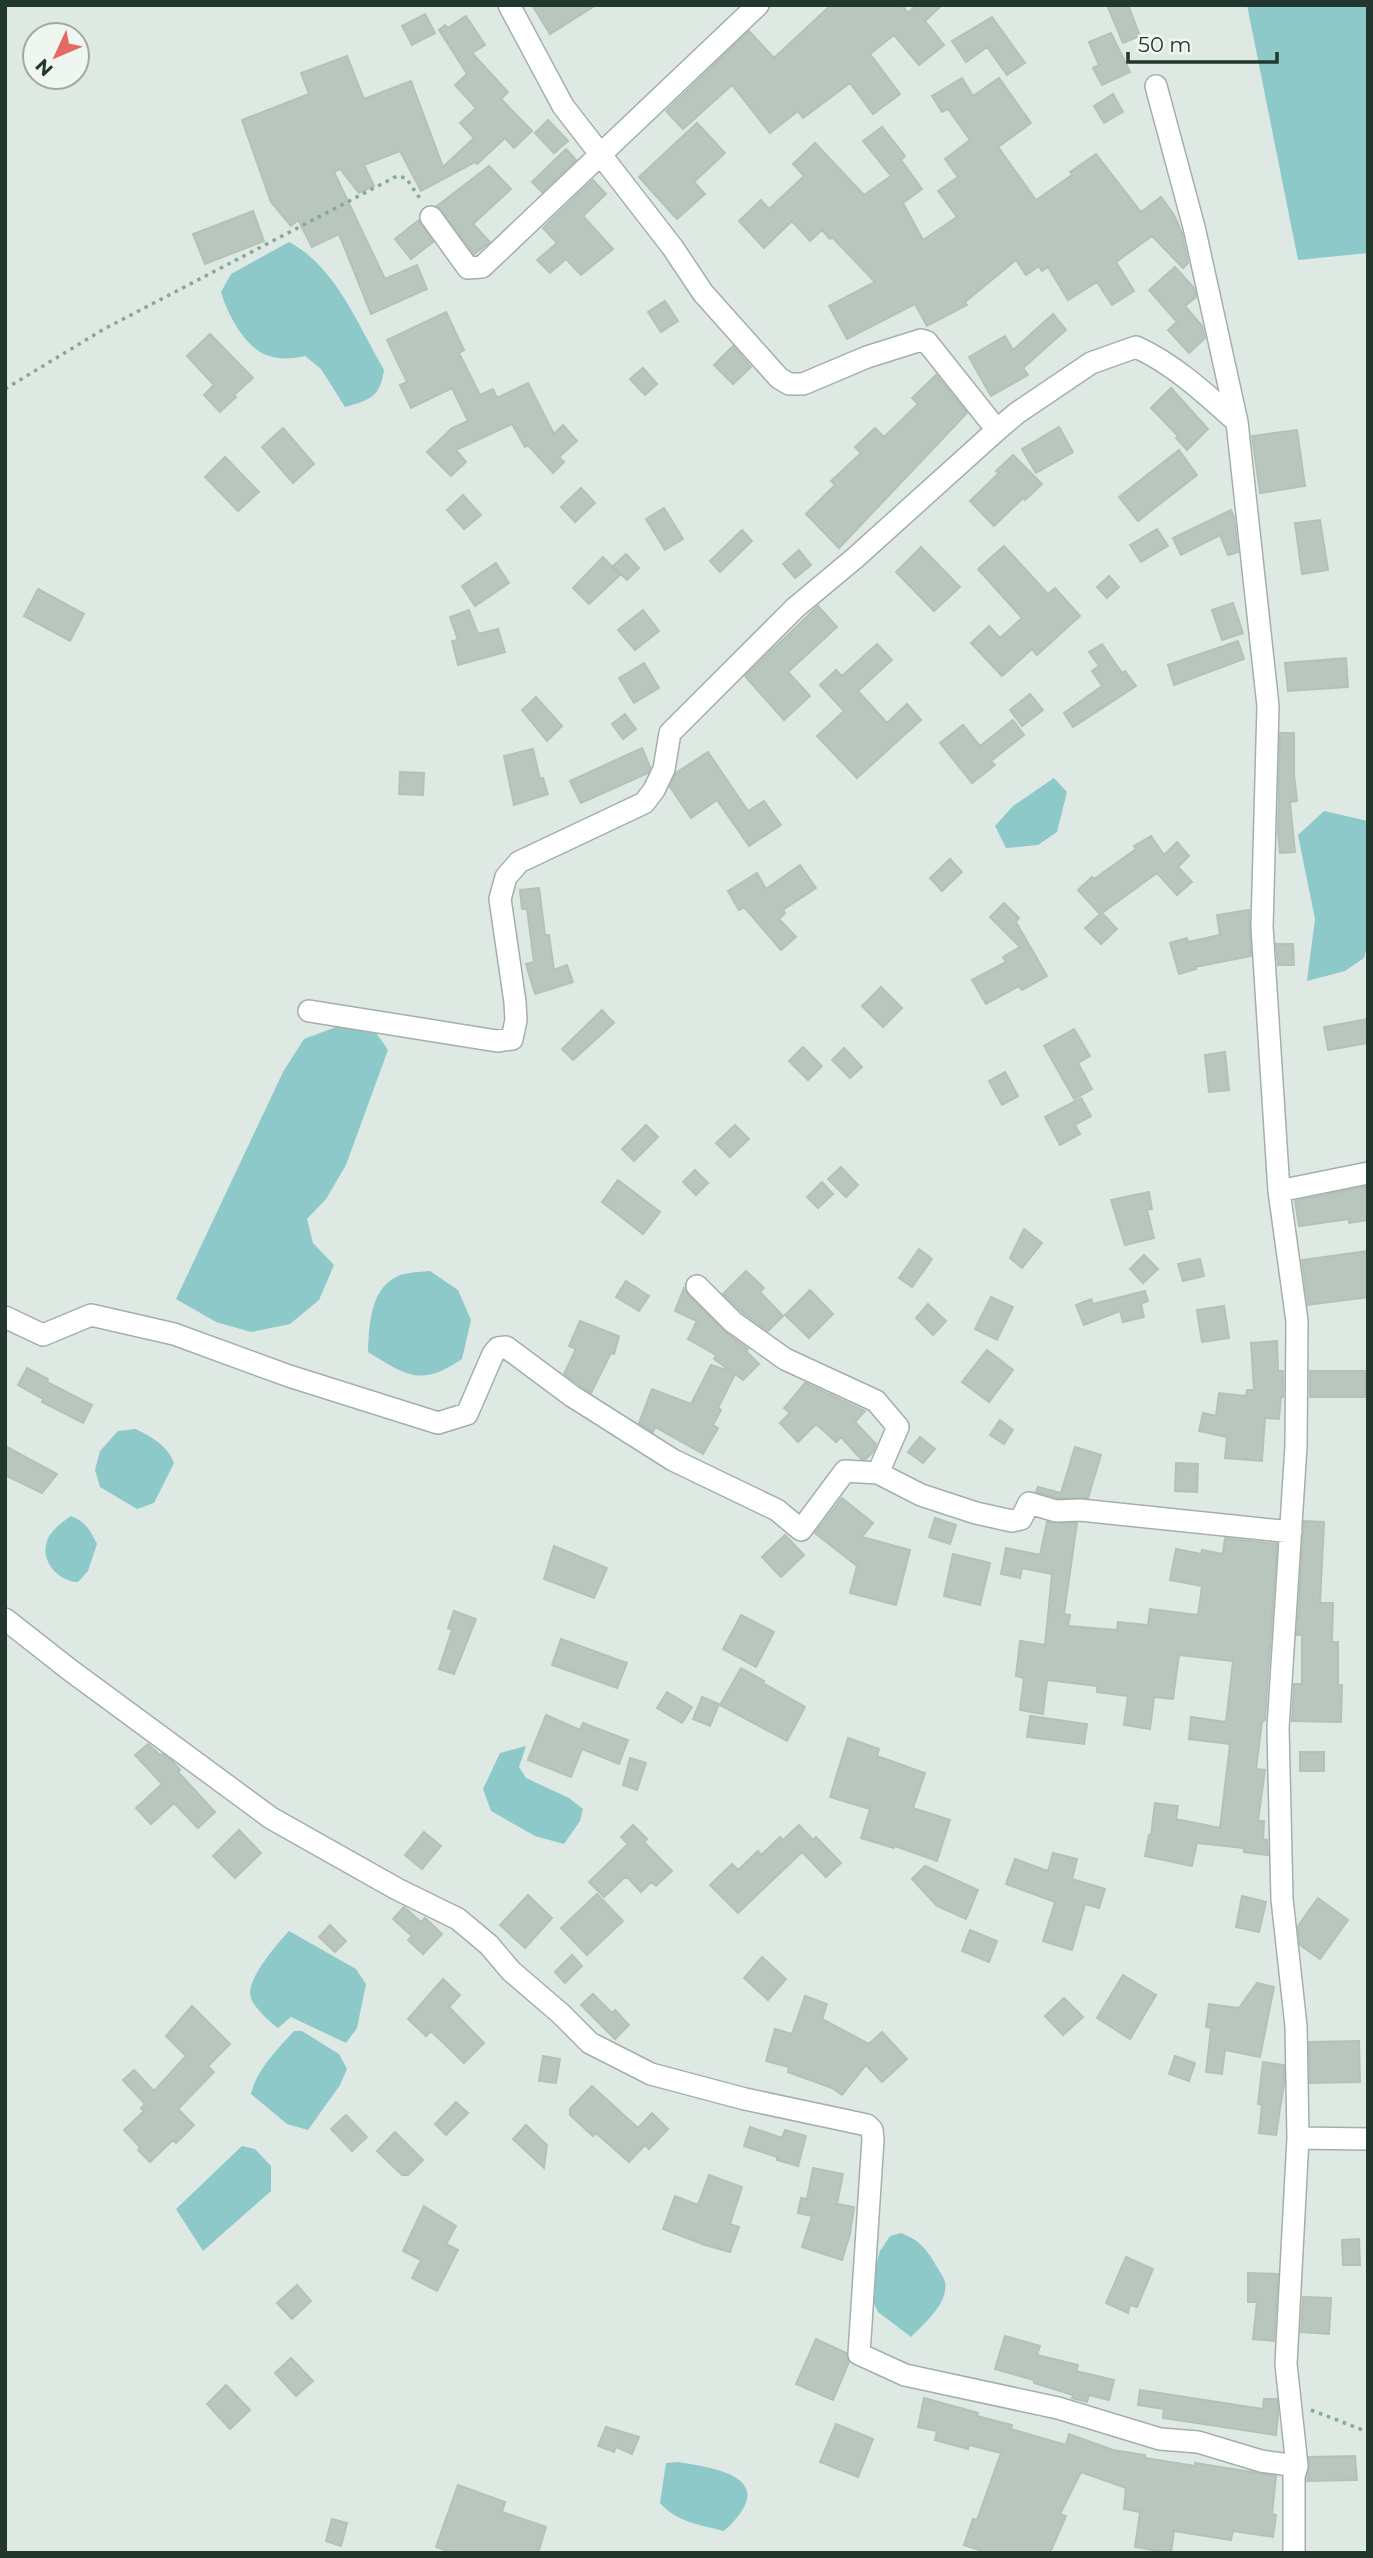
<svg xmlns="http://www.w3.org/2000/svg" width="1373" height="2558" font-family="Montserrat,sans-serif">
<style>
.water{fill:#8cc9c8}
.building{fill:#b8c6be;stroke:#b2c2b9;stroke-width:2}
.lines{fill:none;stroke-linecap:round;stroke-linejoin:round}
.street-casing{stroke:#a3b0a9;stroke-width:24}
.path{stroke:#83aa96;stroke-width:3.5;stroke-dasharray:3.5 5;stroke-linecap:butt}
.street{stroke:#fff;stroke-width:21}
</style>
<rect width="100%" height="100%" fill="#dfe9e3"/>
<path class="water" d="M1247,5H1368V253L1298,260Z
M289,242C336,267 358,325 384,370C380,398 369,400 345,407L321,369L305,356C293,359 279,360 266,355C244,346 227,313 221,292L231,274Z
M1054,778L1067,792L1057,832L1038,845L1006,848L995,826L1013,806Z
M1324,811L1368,821V944L1364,958L1345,971L1307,981L1315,919L1298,835Z
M336,1027H372L388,1050L346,1165L326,1199L307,1219L313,1243L334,1265L319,1300L290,1324L251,1332L216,1322L176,1299L283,1072L304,1039Z
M430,1271L458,1290L471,1320L462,1359C421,1387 407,1376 368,1352C369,1327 370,1290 396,1277C405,1272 420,1272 430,1271Z
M136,1429C153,1438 167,1445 174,1463L154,1503L137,1509L100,1487L95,1470L100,1451L118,1431Z
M71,1516C86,1522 90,1530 97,1544L88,1571L78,1582C61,1582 42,1564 46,1545C48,1532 61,1523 71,1516Z
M526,1746L519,1767L526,1778L569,1798L583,1809L580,1821L564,1844L535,1836L491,1811L483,1789L500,1753Z
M289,1931L356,1969L366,1984L357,2028L346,2043L291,2017L278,2028C269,2021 250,2005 250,1993C250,1975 278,1943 289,1931Z
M294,2031H302L339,2054L347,2069L340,2085L308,2130L287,2124L251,2094C256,2070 278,2049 294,2031Z
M242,2146L255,2149L271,2166V2191L203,2251L176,2209Z
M901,2233C917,2239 926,2248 934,2262C937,2268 943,2275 945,2282C949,2303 924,2324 911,2337L878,2312L868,2291L880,2251L890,2236Z
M678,2462C724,2469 780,2480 724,2531C700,2525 677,2522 660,2503L666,2463Z"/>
<path class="building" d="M532,5H596L550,34Z
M831,5H902L908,13L917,5H942L925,21L944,45L919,65L894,35L870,54L900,94L873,114L850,83L803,118L798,111L770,133L732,85L683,129L666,111L749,31L774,58Z
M1107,5H1128L1140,36L1123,43Z
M425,14L435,33L412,45L402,26Z
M466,16L485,45L472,53L508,92L501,99L532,131L514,148L505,138L477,164L475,162L421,191L400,151L364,165L374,186L359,193L340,169L334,172L385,279L417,265L427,289L371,314L339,234L312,247L298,220L291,226L271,202L242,120L309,94L301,73L347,56L364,99L411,81L443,167L474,138L460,123L476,108L455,85L467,74L439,30L445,25L448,28Z
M992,17L1025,63L1007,75L987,47L966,62L952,41Z
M1111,33L1130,72L1102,85L1093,68L1099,65L1089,42Z
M962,78L973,96L999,78L1031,123L998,147L1036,200L1072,175L1070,172L1096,154L1141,212L1161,197L1174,215L1182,233L1188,263L1183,268L1152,236L1116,262L1134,291L1112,305L1097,282L1068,300L1048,267L1042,271L1039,266L1026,275L1016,260L965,302L967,305L927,326L915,304L847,339L829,306L875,282L832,237L830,239L822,230L810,241L792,221L764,248L739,221L761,200L769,209L804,176L793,164L815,143L864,195L891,176L863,141L882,127L905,156L901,160L922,189L903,203L923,240L957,217L938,191L958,177L945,159L970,140L948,109L942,112L932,96Z
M1113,94L1123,112L1104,123L1094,106Z
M548,120L568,141L554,153L535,133Z
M697,123L725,153L694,182L705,194L677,219L639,177Z
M566,149L576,160L542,192L532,182Z
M489,166L511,189L473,224L490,242L474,254L437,206Z
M593,180L606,194L583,216L613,249L581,275L566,259L550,273L537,260L557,243L543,228Z
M253,211L264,241L205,264L193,234Z
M419,220L433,242L411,259L395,239Z
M1175,267L1194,288L1196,297L1185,306L1202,326L1205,338L1189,353L1168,330L1177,322L1149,290Z
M665,301L678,321L661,332L648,312Z
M446,312L464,350L459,353L480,395L493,389L497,398L528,383L554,434L563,425L577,441L559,457L564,462L553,473L528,445L525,447L512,424L456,450L466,462L451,476L427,452L452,428L468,421L452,388L411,408L400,385L407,382L387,340Z
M1053,314L1066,330L1023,368L1028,375L991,396L969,357L1005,336L1013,350Z
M210,334L253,378L234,395L236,397L220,412L204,395L214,385L187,356Z
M733,346L751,367L733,384L714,365Z
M643,368L657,384L645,395L630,379Z
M936,375L967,413L839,548L806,514L835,485L831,481L861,453L855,447L875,428L884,437L918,404L912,398Z
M1171,388L1208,429L1187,450L1176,438L1178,436L1151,408Z
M1059,427L1073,452L1036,473L1022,449Z
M283,428L314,464L293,483L262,447Z
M1297,430L1305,486L1260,493L1252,436Z
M1179,450L1197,475L1138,521L1119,497Z
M1013,455L1042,484L1025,500L1023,498L994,526L970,501L999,473L996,471Z
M225,457L259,492L238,511L205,477Z
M581,488L595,503L575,522L561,507Z
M463,495L481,515L464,529L447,510Z
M664,508L683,539L665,550L646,519Z
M1231,510L1234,517L1238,552L1228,555L1220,535L1181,555L1173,538Z
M1320,520L1328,570L1302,574L1295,523Z
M1157,529L1168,546L1141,562L1130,545Z
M742,530L752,541L720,572L710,561Z
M1004,546L1048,594L1055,588L1080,616L1037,655L1032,649L1002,676L971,643L989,626L1000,638L1022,618L978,569Z
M921,547L960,587L934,611L896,572Z
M799,550L811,565L795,578L783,564Z
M626,554L639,568L627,580L613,566Z
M603,557L620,575L589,604L573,588Z
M496,563L509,583L475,606L462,586Z
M1109,576L1119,587L1107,598L1097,587Z
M38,589L84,614L70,641L24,616Z
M1233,603L1243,633L1222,640L1212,610Z
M818,606L837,627L788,672L810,696L784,720L745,676Z
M469,610L478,634L498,629L505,652L458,665L452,641L458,640L450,617Z
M643,610L659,631L635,650L618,630Z
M1238,641L1244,659L1174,685L1168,665Z
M877,644L892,660L858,691L887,723L907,704L921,720L857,778L817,736L844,711L820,685L836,670L842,676Z
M1102,644L1122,673L1125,671L1136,686L1073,727L1064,713L1102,686L1092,671L1099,666L1089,652Z
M1346,658L1348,687L1288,691L1285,663Z
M644,663L659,688L634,703L619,678Z
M1030,694L1043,710L1022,726L1010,710Z
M536,697L562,726L547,741L522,710Z
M625,714L636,729L623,739L612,724Z
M1013,720L1024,735L991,761L995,765L972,783L940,743L963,725L980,746Z
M1280,733H1294V775L1297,801L1290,802L1295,852L1280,853L1278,832Z
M642,748L650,767L648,773L581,803L570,781Z
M533,749L540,779L543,778L548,794L514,805L504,756Z
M708,752L748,811L764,801L781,825L749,846L717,800L691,818L670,787L676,773Z
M400,772L424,773L423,795L399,794Z
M1151,836L1164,855L1177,842L1189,856L1178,867L1192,882L1177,895L1157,873L1102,913L1117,929L1101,944L1085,928L1100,914L1078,890L1092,877L1094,879L1136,849L1134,846Z
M950,859L962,872L942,891L930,878Z
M800,865L816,888L783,910L785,913L779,919L796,937L781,950L744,907L739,910L728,891L757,873L766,889Z
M539,888L545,935H549L554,970L567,965L573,982L535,994L526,964L534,962L527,909H522L520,890Z
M1004,903L1019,918L1016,922L1047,976L1022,990L1019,986L986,1004L972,980L1006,962L1003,957L1020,947L990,917Z
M1249,910L1251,956L1195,967L1196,969L1179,974L1170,943L1187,938L1188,942L1220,935L1217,915Z
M1276,944H1293L1294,965H1278Z
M881,987L902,1008L883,1027L862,1006Z
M602,1010L614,1023L573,1060L562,1049Z
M1368,1019V1043L1328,1050L1324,1027Z
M1074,1029L1090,1056L1078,1063L1092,1089L1074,1099L1044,1046Z
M803,1047L822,1066L808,1080L789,1061Z
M844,1048L862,1067L850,1078L832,1060Z
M1225,1052L1229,1090L1209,1092L1205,1055Z
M1005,1072L1018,1096L1002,1105L989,1081Z
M1081,1098L1091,1116L1075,1125L1080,1134L1060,1145L1045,1117Z
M646,1125L658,1137L634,1161L622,1149Z
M735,1125L749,1139L730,1157L716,1143Z
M841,1167L858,1185L846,1197L828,1179Z
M695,1170L708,1183L696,1195L683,1182Z
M618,1180L660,1212L643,1234L602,1202Z
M822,1182L833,1194L818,1208L807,1197Z
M1368,1186V1220L1349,1223V1219L1299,1226L1295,1201Z
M1149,1192L1152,1209L1147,1210L1154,1238L1125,1245L1111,1200Z
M1024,1229L1042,1243L1022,1268L1010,1258Z
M919,1249L932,1259L912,1287L899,1278Z
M1368,1251V1297L1308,1305L1302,1260Z
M1144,1255L1158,1269L1143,1283L1130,1269Z
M1200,1259L1204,1276L1183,1281L1178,1264Z
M746,1271L764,1288L760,1292L783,1316L768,1331L742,1312L723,1294Z
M626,1281L649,1296L639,1311L616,1297Z
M684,1288L688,1295L724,1331L748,1349L746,1351L759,1364L743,1380L735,1374L718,1408L721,1410L713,1425L718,1428L703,1454L655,1427L653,1432L639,1423L652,1389L691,1404L711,1365L732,1372L714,1359L716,1355L688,1339L697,1321L675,1311Z
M810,1290L833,1314L809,1338L785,1315Z
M1145,1291L1148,1301L1141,1304L1144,1317L1123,1322L1120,1311L1084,1325L1076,1305L1091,1299L1093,1304Z
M991,1297L1013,1307L997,1340L975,1329Z
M928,1304L946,1321L933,1335L916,1318Z
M1224,1306L1229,1338L1202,1342L1197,1310Z
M580,1321L619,1336L614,1354L611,1353L591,1393L564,1374L576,1349L569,1346Z
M1277,1341L1278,1371H1283V1397H1281L1279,1419L1265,1418L1262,1461L1225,1458L1227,1437L1199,1431L1203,1413L1216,1416L1219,1393L1246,1396L1247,1390H1254L1251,1343Z
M987,1350L1013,1370L989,1402L962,1382Z
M27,1368L48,1379L47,1382L92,1405L83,1423L42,1402L43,1399L18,1385Z
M1310,1371H1365V1397H1310Z
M805,1383L865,1411L855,1422L876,1444L873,1452L866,1459H861L841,1437L836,1442L816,1424L798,1442L780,1423L790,1413L784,1408Z
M1000,1420L1013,1430L1004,1444L990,1435Z
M920,1437L935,1449L923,1463L908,1452Z
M5,1446L57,1474L42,1493L5,1475Z
M1075,1447L1101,1455L1088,1498H1058L1036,1492L1038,1487L1061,1493Z
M1176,1463L1198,1464L1197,1492L1175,1491Z
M842,1498L873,1523L862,1537L910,1550L896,1605L850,1593L857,1566L815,1533Z
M935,1518L956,1525L950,1544L929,1537Z
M1304,1521L1324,1522L1320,1603H1333L1332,1642H1338V1685H1342L1341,1722L1292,1721L1294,1684H1302V1635H1297Z
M1047,1522L1077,1523L1064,1614L1070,1615L1068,1626L1117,1630L1118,1622L1148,1625L1150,1609L1198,1615L1202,1586L1170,1580L1176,1549L1201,1554L1202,1550L1223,1554L1225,1538L1277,1544L1265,1720L1262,1722L1256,1769L1265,1770L1258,1821H1264L1263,1839L1267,1840L1268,1855L1244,1852V1848L1197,1843L1192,1866L1145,1856L1149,1835H1151L1155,1803L1178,1806L1176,1819L1220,1828L1230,1744L1189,1739L1191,1717L1226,1722L1233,1661L1179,1655L1173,1699L1154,1697L1150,1729L1124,1725L1128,1696L1097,1692V1686L1047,1680L1043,1714L1020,1710L1024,1678L1016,1676L1020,1641L1045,1645L1052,1574L1022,1568L1020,1578L1001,1574L1006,1548L1040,1555Z
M785,1535L804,1555L781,1577L762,1557Z
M554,1546L607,1568L594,1598L544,1579Z
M953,1554L990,1563L980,1605L944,1596Z
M454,1611L476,1619L454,1674L439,1669L452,1630L448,1628Z
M741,1615L774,1632L756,1667L723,1649Z
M561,1639L627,1663L617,1688L552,1665Z
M741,1668L764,1681L763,1683L805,1707L787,1741L720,1705Z
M667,1692L692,1707L682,1723L657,1708Z
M702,1697L719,1704L710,1726L693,1719Z
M546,1715L580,1730L583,1723L628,1740L619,1764L582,1749L571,1777L528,1760Z
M1030,1716L1087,1724L1084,1744L1027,1737Z
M848,1738L879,1749L877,1756L925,1773L913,1808L950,1820L937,1861L895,1846L894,1848L861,1838L870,1809L830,1797Z
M148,1744L160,1755L162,1754L172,1761L180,1770L178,1772L215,1812L198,1828L174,1803L151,1824L136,1808L162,1784L135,1755Z
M1300,1752H1324V1771H1300Z
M630,1758L646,1763L637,1790L623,1785Z
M633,1825L647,1839L644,1842L672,1871L656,1886L651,1882L641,1892L628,1878H624L604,1897L589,1882L628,1844L621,1837Z
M799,1825L813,1840L816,1837L841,1863L826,1877L802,1852L738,1913L710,1885L732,1864L738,1870L758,1851L761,1855L780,1837L783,1840Z
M239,1830L261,1853L235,1878L213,1856Z
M424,1832L441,1846L422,1869L405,1855Z
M1053,1853L1077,1859L1072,1879L1105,1889L1099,1908L1085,1904L1072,1950L1043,1941L1055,1902L1006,1884L1015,1859L1048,1871Z
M925,1866L978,1890L966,1919L937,1906L912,1879Z
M597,1894L623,1921L587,1955L561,1928Z
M528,1895L552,1918L525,1948L500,1925Z
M1242,1896L1266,1902L1259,1932L1236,1927Z
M1318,1898L1348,1920L1320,1959L1300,1945L1298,1926Z
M404,1907L421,1922L425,1918L442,1934L423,1954L408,1940L412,1936L393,1919Z
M330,1925L346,1941L335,1952L319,1937Z
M970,1930L997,1941L989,1962L962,1951Z
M572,1955L582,1966L565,1983L555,1972Z
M762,1957L786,1979L768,2000L744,1978Z
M1123,1975L1156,1995L1130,2039L1097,2018Z
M443,1979L460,1995L449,2007L484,2043L464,2063L431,2031L426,2036L408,2019Z
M1257,1983L1274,1987L1260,2057L1225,2050L1222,2074L1206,2072L1211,2028L1206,2027L1209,2004L1239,2008Z
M593,1994L612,2013L615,2010L629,2025L615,2039L581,2005Z
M805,1996L827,2004L822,2019L869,2044L882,2032L907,2059L882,2082L866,2065L842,2095L832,2088L788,2072L789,2067L766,2061L775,2029L792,2034Z
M1064,1998L1083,2017L1063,2035L1045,2016Z
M192,2006L230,2044L208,2066L214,2072L178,2109L194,2125L176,2143L173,2140L150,2162L138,2150L140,2147L124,2130L144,2111L141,2108L145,2104L123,2080L134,2070L154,2091L186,2056L166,2036Z
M1359,2041L1360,2082L1310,2083L1309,2042Z
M543,2056L560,2059L556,2083L539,2081Z
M1175,2056L1195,2063L1189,2081L1169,2074Z
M1263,2062L1284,2065V2084L1276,2135L1259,2133L1262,2105L1258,2104Z
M592,2086L638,2128L652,2113L668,2129L649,2149L645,2145L629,2162L596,2133L593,2136L570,2115V2109Z
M456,2102L468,2113L446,2135L435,2124Z
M346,2115L367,2137L352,2151L331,2129Z
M526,2125L547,2145L544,2168L513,2139Z
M750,2127L782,2138L785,2130L806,2136L798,2166L777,2160V2157L744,2146Z
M395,2132L423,2160L408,2175H402L377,2151Z
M813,2168L843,2174L837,2204L854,2207L850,2234L842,2260L802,2247L812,2216L798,2213L801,2198L807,2199Z
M709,2175L742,2187L730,2224L739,2227L730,2252L705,2245L663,2229L675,2196L698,2205Z
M424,2206L456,2226L446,2244L458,2250L437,2291L412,2278L421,2260L403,2251Z
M1359,2239L1360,2265H1343L1342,2240Z
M1126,2257L1153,2269L1137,2307L1130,2305L1128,2313L1106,2303Z
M1248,2273L1278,2274L1274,2341L1253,2339L1257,2302H1248Z
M297,2285L311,2301L292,2319L277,2303Z
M1303,2297L1331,2298L1329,2334L1301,2332Z
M1005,2336L1040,2346L1037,2355L1078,2365L1076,2371L1114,2380L1109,2400L1089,2395L1087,2402L1072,2398L1073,2395L1034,2383V2380L995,2369Z
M816,2339L846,2353L849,2362L833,2400L796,2384Z
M291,2358L313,2381L296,2396L275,2373Z
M226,2385L250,2410L230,2429L207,2404Z
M1140,2390L1263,2409L1264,2399H1277L1278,2414L1276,2435L1163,2418L1164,2409L1138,2405Z
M924,2398L978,2413L977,2416L1012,2425L1011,2429L1066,2445L1069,2434L1113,2450L1145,2455V2458L1195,2466V2463L1276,2476L1272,2514L1276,2515L1273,2537L1233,2531L1231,2540L1174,2531L1171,2553L1135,2547L1140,2512L1124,2509L1126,2488L1081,2472L1060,2514L1066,2516L1050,2553H988L964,2545L973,2519L977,2520L1001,2453L969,2445L968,2449L935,2440L937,2431L918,2427Z
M836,2424L873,2439L858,2477L820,2462Z
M606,2427L639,2437L632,2454L616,2447L614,2452L598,2446Z
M1355,2456L1357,2480L1307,2481L1309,2457Z
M458,2485L505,2502L502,2512L546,2527L538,2553H453L436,2547Z
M332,2519L347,2523L341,2546L326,2541Z"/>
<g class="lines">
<defs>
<path id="street" d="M509,5L563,106L673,248L703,293L779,378L789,384H803L867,357L921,340L927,342L997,430
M1156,86L1194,227L1237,422
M431,217L468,268L482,267L758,5
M309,1011L497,1041L512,1039L516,1020L515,1002L500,899L506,877L519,862L644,803L654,790L664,769L670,733L795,608L855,558L997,430L1017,413L1091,363L1136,347C1174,364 1207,395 1237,422L1268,706L1262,927L1279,1191L1297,1321L1296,1446L1278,1728L1282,1899L1296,2026L1298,2138L1286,2364L1297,2466L1294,2476V2553
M1279,1191L1368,1173
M697,1286L733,1322L785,1359L876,1401L898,1427L878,1473
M5,1317L43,1335L91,1315L174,1334L289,1376L438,1423L467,1414L493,1354L498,1348L506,1347L572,1396L673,1460L777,1510L801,1530L845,1471L878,1473L921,1495L976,1513L1012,1521L1021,1519L1029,1503L1056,1511L1080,1510L1291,1532
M5,1619L70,1670L271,1818L397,1889L458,1919L489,1945L511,1971L560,2013L590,2043L651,2074L745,2099L867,2125L872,2130L873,2139L859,2354L905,2375L1058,2408L1160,2439L1198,2442L1261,2461L1297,2466
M1298,2138L1368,2139"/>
</defs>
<use href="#street" class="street-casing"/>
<path class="path" d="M5,389L104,329L397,176L406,178L421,200
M1311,2410L1368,2432"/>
<use href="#street" class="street"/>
</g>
<rect width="1373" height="2558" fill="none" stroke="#22372e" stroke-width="14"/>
<g transform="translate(56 56) rotate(226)"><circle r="33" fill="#eff6f1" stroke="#9daaa3" stroke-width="2"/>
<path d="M0-5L12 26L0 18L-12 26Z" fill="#e46b62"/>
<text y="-10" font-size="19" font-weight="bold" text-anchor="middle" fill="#22372e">N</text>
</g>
<path d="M1128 52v10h149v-10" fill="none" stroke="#22372e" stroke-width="3.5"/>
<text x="1138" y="52" font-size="21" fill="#22372e" stroke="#eff6f1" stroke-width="5" paint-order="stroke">50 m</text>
</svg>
